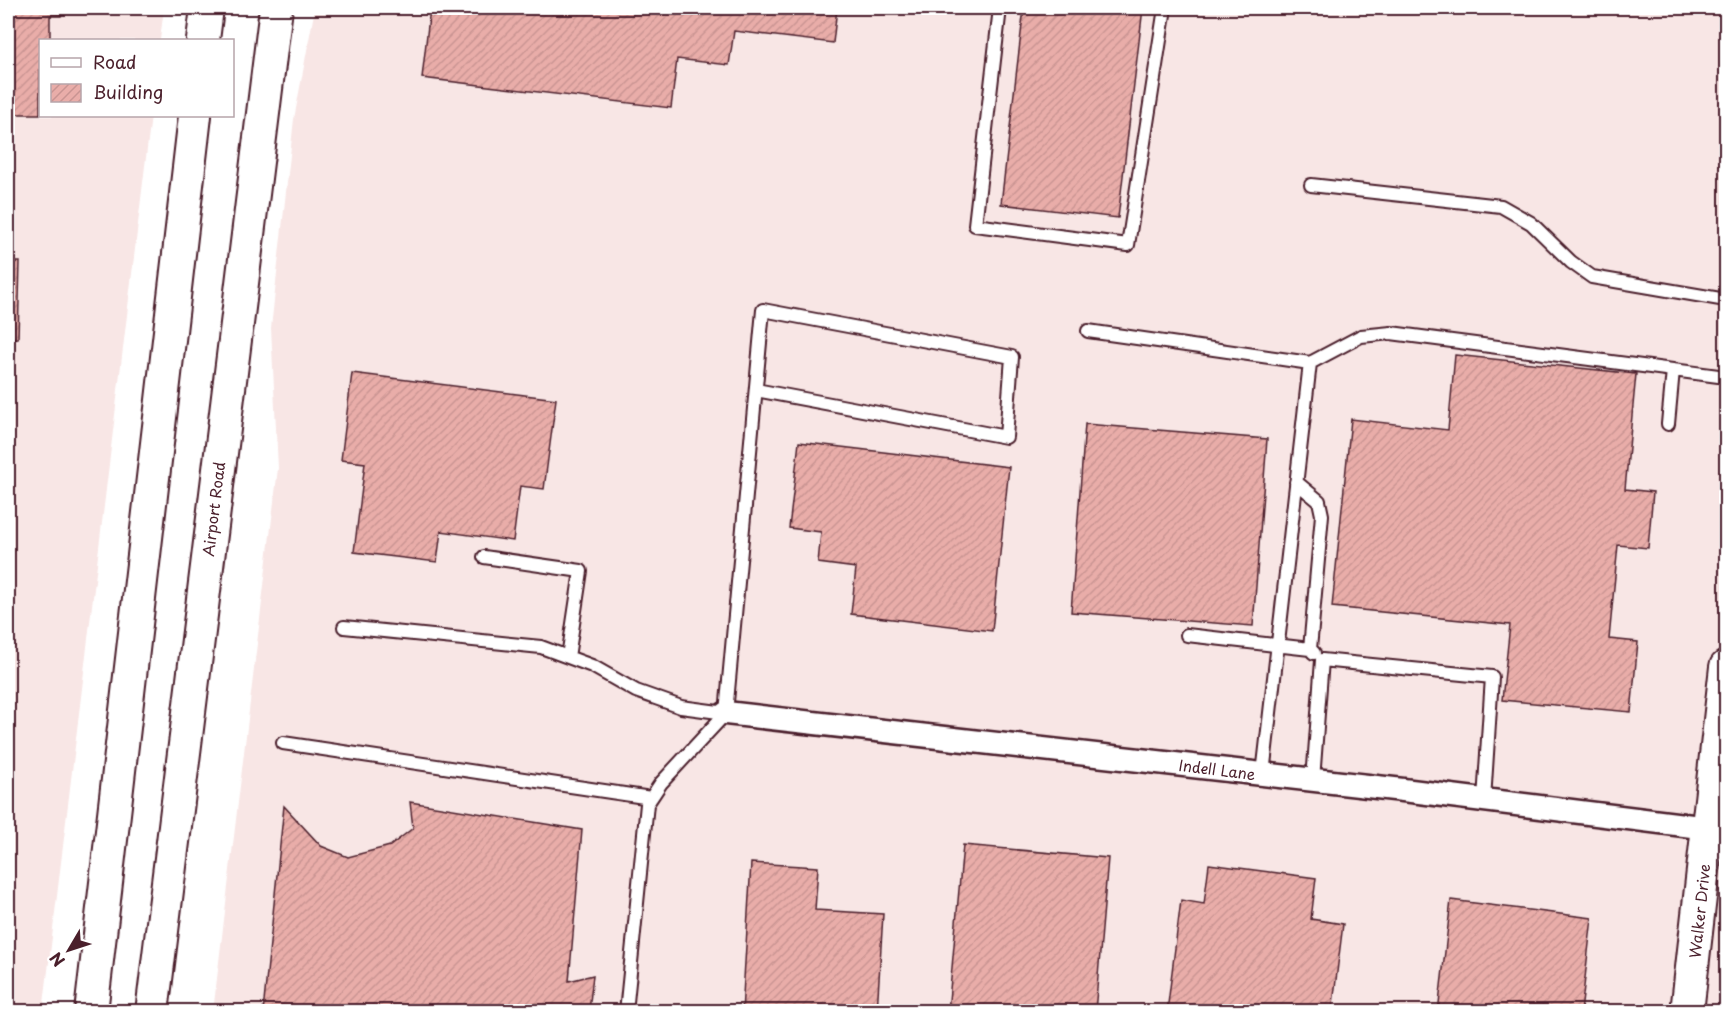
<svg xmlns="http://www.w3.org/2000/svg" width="1734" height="1019" font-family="'Playpen Sans',sans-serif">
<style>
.built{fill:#f8e6e5}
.building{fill:url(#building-hatch);stroke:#4a1f2b;stroke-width:1.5}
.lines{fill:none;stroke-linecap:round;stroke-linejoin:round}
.lane-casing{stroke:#4a1f2b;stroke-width:16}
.street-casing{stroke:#4a1f2b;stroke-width:27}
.secondary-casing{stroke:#4a1f2b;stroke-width:36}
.lane{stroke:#fff;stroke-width:12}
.street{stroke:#fff;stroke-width:22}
.secondary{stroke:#fff;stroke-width:32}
.labels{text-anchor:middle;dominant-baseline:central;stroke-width:5;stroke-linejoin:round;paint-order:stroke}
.street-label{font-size:15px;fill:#4a1f2b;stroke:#fff}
</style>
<defs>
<pattern id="building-hatch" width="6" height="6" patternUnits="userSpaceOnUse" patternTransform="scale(1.5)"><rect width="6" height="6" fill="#e9ada9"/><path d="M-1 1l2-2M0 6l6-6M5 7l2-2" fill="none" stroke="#c99492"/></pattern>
</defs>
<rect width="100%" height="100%" fill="#fff"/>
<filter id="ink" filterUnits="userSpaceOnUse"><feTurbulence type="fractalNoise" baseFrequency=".0167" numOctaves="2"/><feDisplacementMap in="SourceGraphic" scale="12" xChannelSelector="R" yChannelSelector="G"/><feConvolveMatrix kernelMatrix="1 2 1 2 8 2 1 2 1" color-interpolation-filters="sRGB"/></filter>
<g filter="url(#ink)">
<path class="built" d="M8,8H164L160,40H40V116H151L43,1012L8,1011Z
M315,8H1726V1011L213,1012L278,468L271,328L294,119Z"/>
<path class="building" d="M8,8H62L61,16H50V40H40V114H8Z
M430,8H837L833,43L734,31L729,65L677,59L671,108L422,78Z
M1024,8H1143L1118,218L1001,204Z
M8,262H20L18,338H8Z
M1455,355L1636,374L1625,489L1653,492L1648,548L1618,545L1609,639L1638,642L1631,712L1502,700L1510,625L1332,607L1351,419L1448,430Z
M352,373L556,399L544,489L520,486L513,541L441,531L437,562L354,552L365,463L341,460Z
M1085,424L1267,439L1253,626L1071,612Z
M799,442L1009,467L992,631L851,614L856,568L818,563L821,532L789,528Z
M410,802L582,830L569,981L593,975L589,1011L536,1008L535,1012H263L284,806L321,846L348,857L390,846L413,828Z
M963,845L1108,858L1095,1012H948Z
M751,863L818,867L815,910L883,914L877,1012H742Z
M1209,864L1316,878L1311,919L1343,924L1332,1012H1167L1181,900L1204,904Z
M1451,900L1592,918L1581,1012H1438Z"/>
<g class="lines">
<defs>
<path id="lane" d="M1000,8L975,225L1128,245L1165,8
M1311,185L1501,206L1531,223L1571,262L1592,277L1726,300
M1088,331L1310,363L1263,774
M1310,363L1361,336L1391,333L1726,377
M1668,424L1673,370
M1296,482L1319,501L1322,515L1310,649
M484,557L581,571L568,657
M344,627L541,647L592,666L636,691L681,707L726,713L763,310L1012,357L1006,437L756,390
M1187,635L1310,649L1314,653
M283,743L651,798
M1313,780L1322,660L1492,677L1484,800
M626,1012L647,804L661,783L726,713"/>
<path id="street" d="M726,713L1403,790L1708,828"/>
<path id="secondary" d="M203,40L207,8
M91,1012L195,116
M152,1012L276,8
M1687,1012L1726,667"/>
</defs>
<use href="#lane" class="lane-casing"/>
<use href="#street" class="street-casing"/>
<use href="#secondary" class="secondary-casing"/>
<use href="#lane" class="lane"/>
<use href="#street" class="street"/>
<use href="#secondary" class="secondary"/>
</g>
</g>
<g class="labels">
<g class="street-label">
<text transform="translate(213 509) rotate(-83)">Airport Road</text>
<text transform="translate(1217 769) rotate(7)">Indell Lane</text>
<text transform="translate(1699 911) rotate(-84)">Walker Drive</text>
</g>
</g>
<rect width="1734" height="1019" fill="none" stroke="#fff" stroke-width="30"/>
<rect x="15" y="15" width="1704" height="989" fill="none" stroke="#4a1f2b" stroke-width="2" filter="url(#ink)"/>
<rect x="39" y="39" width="195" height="78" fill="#ffffff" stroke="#b7a5aa" stroke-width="1.5"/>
<rect x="51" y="58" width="30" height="9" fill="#ffffff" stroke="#b7a5aa" stroke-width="1.5"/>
<text x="93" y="69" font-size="18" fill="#4a1f2b">Road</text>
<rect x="51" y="84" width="30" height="18" fill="url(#building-hatch)" stroke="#b7a5aa" stroke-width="1.5"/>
<text x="93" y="99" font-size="18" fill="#4a1f2b">Building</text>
<g transform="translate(69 950) rotate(231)" stroke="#ffffff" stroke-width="4.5" paint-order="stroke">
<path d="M0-4.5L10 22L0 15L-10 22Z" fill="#4a1f2b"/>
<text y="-9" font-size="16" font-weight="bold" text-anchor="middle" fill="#4a1f2b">N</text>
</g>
</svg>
